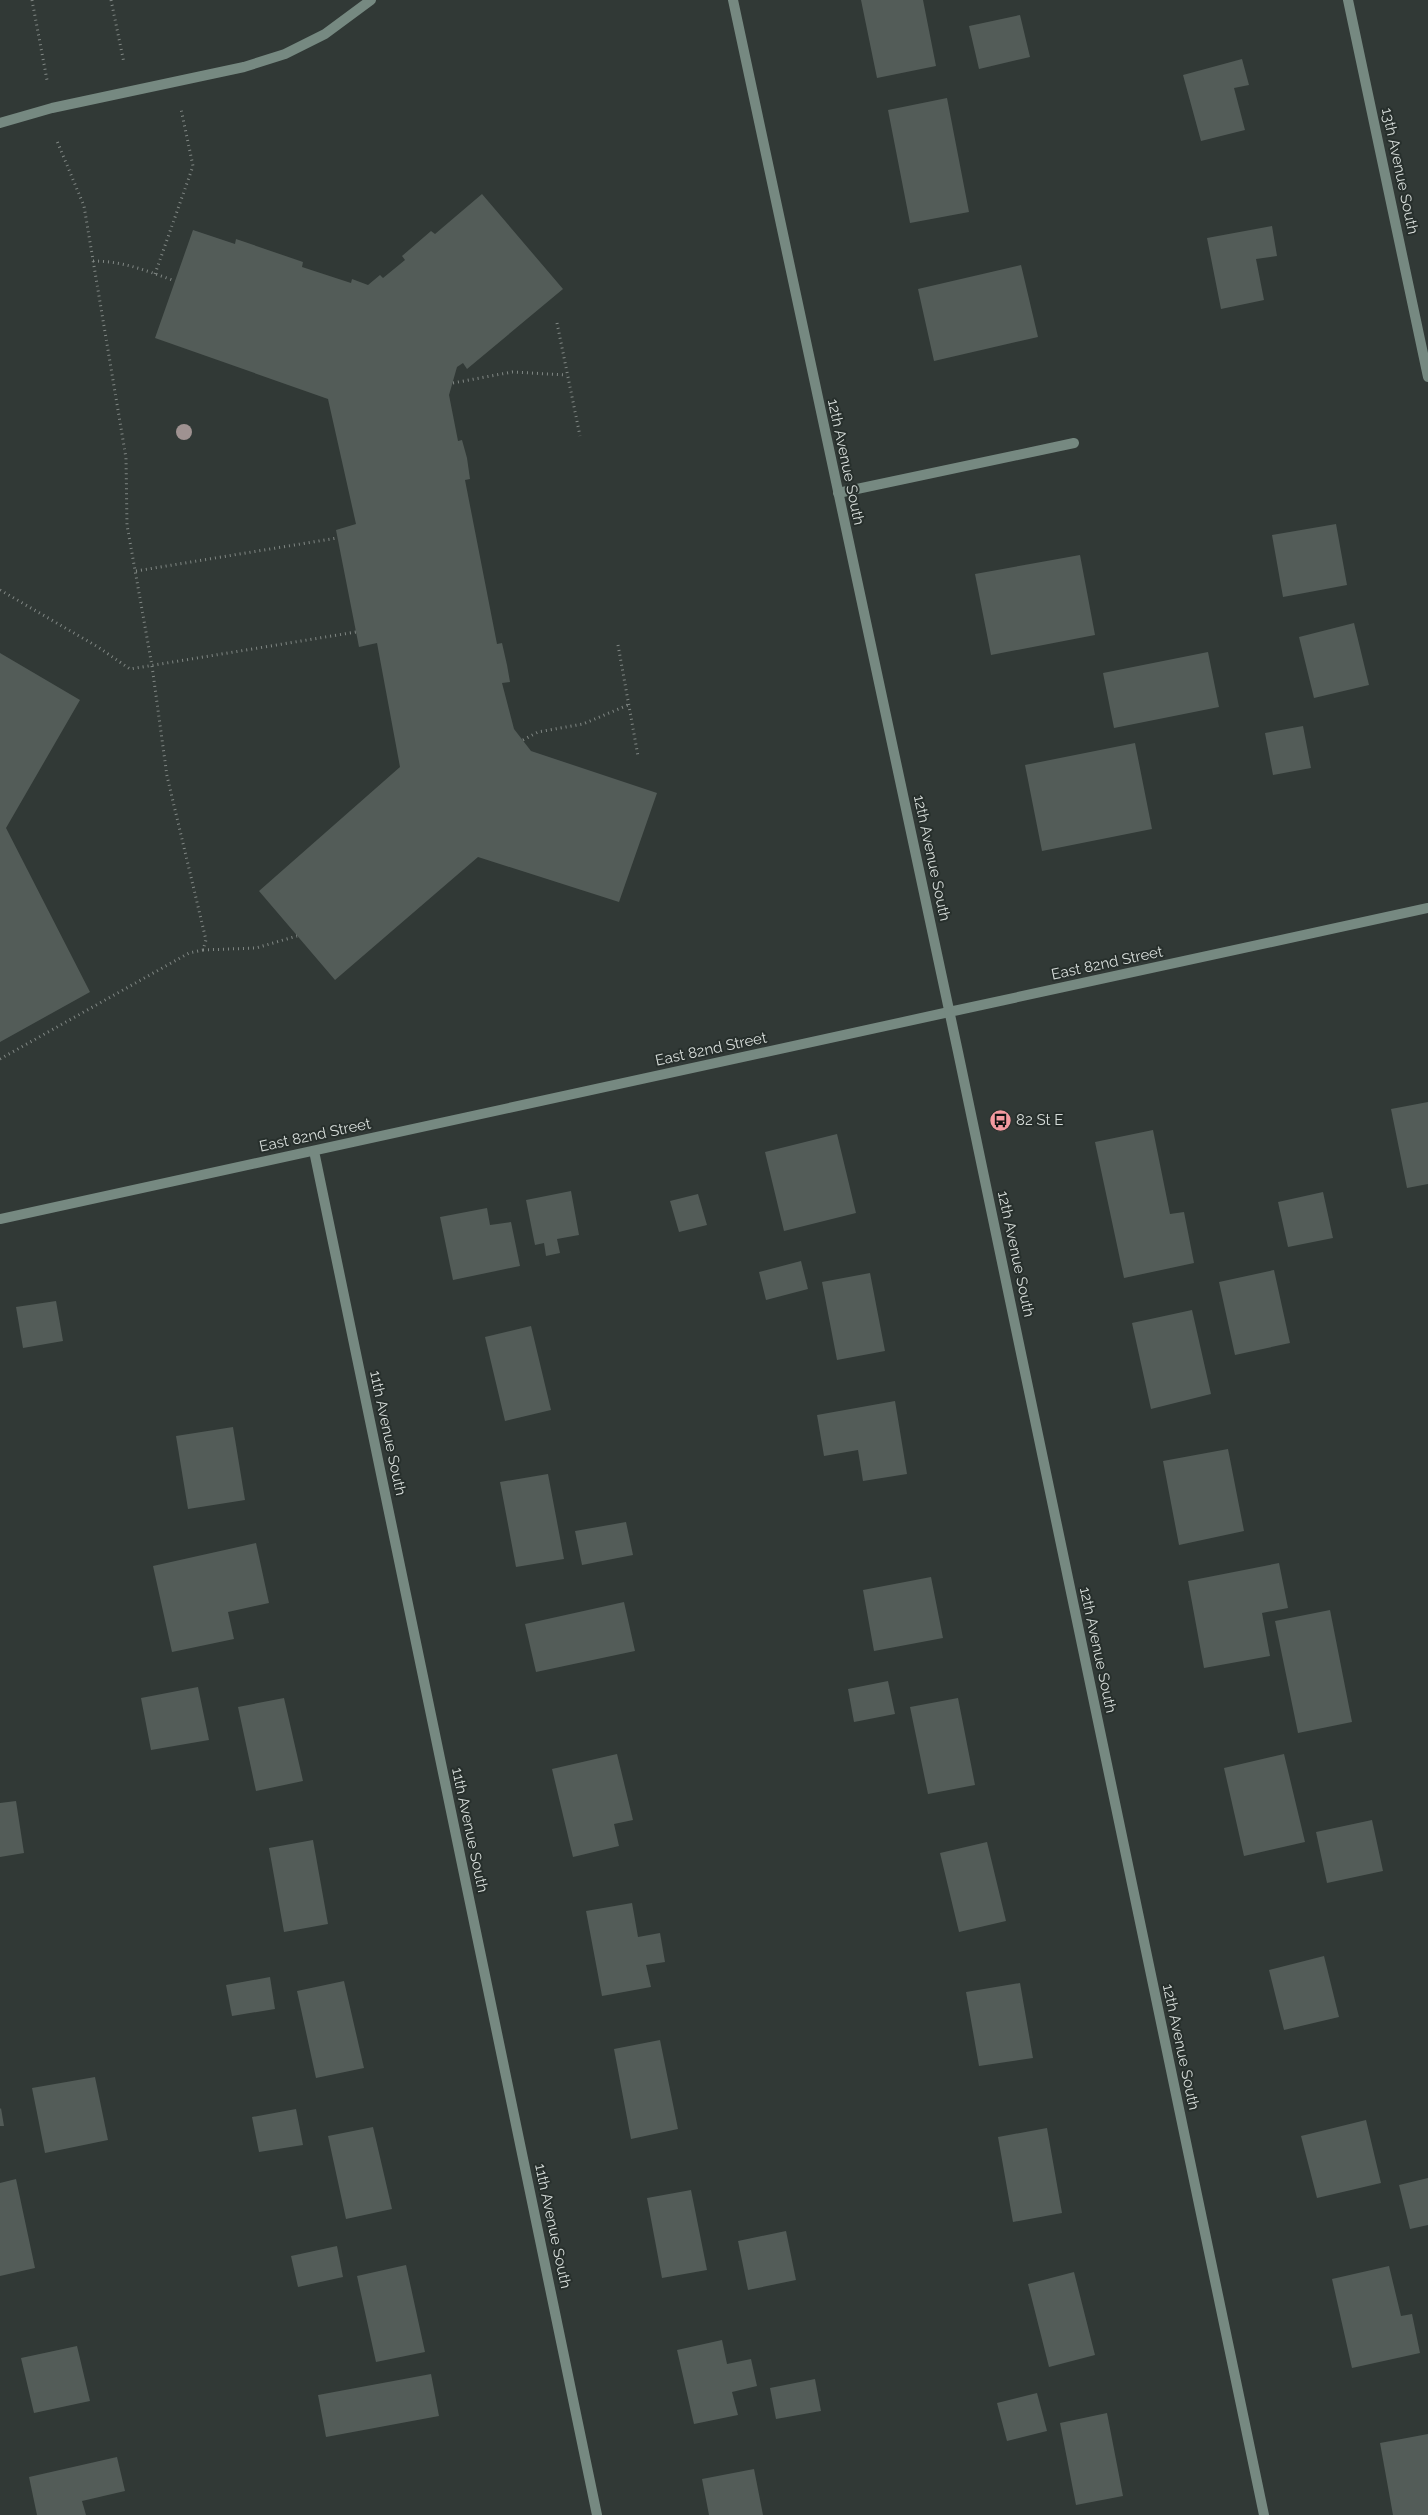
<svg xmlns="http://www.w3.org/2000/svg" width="1428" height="2515" font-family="Raleway,sans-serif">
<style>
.building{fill:#535c58}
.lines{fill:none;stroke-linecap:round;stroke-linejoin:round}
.path{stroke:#808784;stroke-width:3;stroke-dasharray:1 4;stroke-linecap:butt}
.service{stroke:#768981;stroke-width:10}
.minor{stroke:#768981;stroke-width:10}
.tertiary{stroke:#768981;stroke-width:10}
.tree{fill:#9f9291}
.labels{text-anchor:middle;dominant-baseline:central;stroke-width:4;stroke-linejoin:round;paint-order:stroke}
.street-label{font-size:15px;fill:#d7ddda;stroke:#272f2c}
.poi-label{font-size:15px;fill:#d7ddda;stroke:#272f2c;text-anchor:start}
</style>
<rect width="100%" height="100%" fill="#313936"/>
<path class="building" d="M861,0H923L936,66L877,78Z
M1020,15L1030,57L979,69L969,26Z
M1242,59L1249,85L1234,88L1245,130L1201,141L1183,75Z
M947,98L969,212L910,223L888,110Z
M482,194L563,289L467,369L463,363L457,367L449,395L458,441L462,440L467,458L470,479L465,480L497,644L502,643L507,665L510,682L502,683L514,729L531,751L657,793L619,902L478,857L335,980L259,891L400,767L377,643L359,647L336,530L356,524L328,399L155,338L193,230L235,244L236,239L303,262L302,267L351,283L352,279L368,285L380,275L383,278L405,260L402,256L431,231L435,234Z
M1272,226L1277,256L1256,259L1264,300L1221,309L1207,238Z
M1021,265L1038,337L934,361L918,289Z
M1336,524L1347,585L1283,597L1272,535Z
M1080,555L1095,635L991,655L975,574Z
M1354,623L1369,685L1314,698L1299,637Z
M1208,652L1219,707L1114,728L1103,673Z
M0,653L80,700L6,828L90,992L0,1042Z
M1303,726L1311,768L1273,775L1265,733Z
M1135,743L1152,829L1042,851L1025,765Z
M1428,1102V1184L1407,1188L1391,1109Z
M1153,1130L1170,1214L1184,1212L1194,1263L1124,1278L1095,1142Z
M837,1134L856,1213L784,1231L765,1152Z
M571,1191L579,1235L557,1239L560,1253L546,1256L544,1243L535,1245L526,1200Z
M1323,1192L1333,1238L1288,1247L1278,1202Z
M698,1194L707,1225L679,1232L670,1201Z
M487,1208L490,1225L511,1222L520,1266L453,1280L440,1217Z
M801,1261L808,1289L766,1300L759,1272Z
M1274,1270L1290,1343L1235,1355L1219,1282Z
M870,1273L885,1351L837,1360L822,1282Z
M56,1301L63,1341L23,1348L16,1307Z
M1192,1310L1211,1394L1151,1409L1132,1323Z
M531,1326L551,1410L505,1421L485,1337Z
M895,1401L907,1474L863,1481L858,1450L824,1456L817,1415Z
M233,1427L245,1500L188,1509L176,1436Z
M1228,1449L1244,1531L1179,1545L1163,1461Z
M548,1474L564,1559L516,1567L500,1482Z
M626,1522L633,1555L582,1565L575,1531Z
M256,1543L269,1603L228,1612L234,1639L172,1652L153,1566Z
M1279,1563L1288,1608L1262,1613L1270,1656L1204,1668L1188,1581Z
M931,1577L943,1638L874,1651L863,1590Z
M624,1602L635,1651L536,1672L525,1624Z
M1330,1610L1352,1722L1298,1733L1275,1621Z
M888,1681L895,1714L854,1722L848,1689Z
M198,1687L209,1740L151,1750L141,1698Z
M284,1698L303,1781L256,1791L238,1707Z
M958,1698L975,1785L928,1794L910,1707Z
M617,1754L633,1820L614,1824L619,1846L573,1857L552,1769Z
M1284,1754L1305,1842L1244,1856L1224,1768Z
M16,1801L24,1853L0,1857V1803Z
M1372,1820L1383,1871L1327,1883L1316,1832Z
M313,1840L328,1924L284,1932L269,1848Z
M987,1842L1006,1921L959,1932L940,1853Z
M632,1903L638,1937L660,1933L665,1962L646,1965L651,1987L602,1996L586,1911Z
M1324,1956L1339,2017L1284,2030L1269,1970Z
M270,1977L275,2009L232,2016L226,1985Z
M344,1981L364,2068L316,2078L297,1991Z
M1020,1983L1033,2058L979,2066L966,1992Z
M660,2040L678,2129L631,2139L614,2049Z
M95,2077L108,2140L45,2153L32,2088Z
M1,2108L4,2126H0V2109Z
M296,2109L303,2145L259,2152L252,2117Z
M1366,2120L1381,2183L1317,2198L1301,2136Z
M373,2127L392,2209L346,2219L328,2136Z
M1047,2128L1062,2213L1013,2222L998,2137Z
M1428,2178V2225L1410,2229L1399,2185Z
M16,2179L35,2268L0,2276V2183Z
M691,2190L707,2270L662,2278L647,2198Z
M786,2231L796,2280L748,2290L738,2241Z
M337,2246L343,2277L298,2287L291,2256Z
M406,2265L425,2352L376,2362L357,2276Z
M1389,2266L1401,2316L1412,2314L1420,2353L1352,2368L1332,2279Z
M1074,2272L1095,2355L1049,2367L1028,2284Z
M722,2340L727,2364L751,2359L757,2386L732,2392L738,2415L694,2424L677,2350Z
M77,2346L90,2401L34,2413L21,2358Z
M431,2374L439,2416L326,2437L318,2395Z
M815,2379L821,2411L776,2419L770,2388Z
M1037,2393L1047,2431L1007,2441L997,2403Z
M1107,2413L1123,2496L1076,2505L1060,2423Z
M1428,2434V2515H1393L1380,2443Z
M117,2457L125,2491L82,2501L86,2515H37L29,2477Z
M754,2469L763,2515H709L702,2479Z"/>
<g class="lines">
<path class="path" d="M32,0L47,80
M111,0L124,63
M93,261C123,261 147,271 175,281
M155,274L193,166L181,109
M557,323L580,436
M453,383L512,372L567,375
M136,571L337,538
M0,590L98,647L130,669L356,632
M618,645L638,756
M523,740L538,732L583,724L628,705
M203,950L256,948L297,936
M0,1059L189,953L203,950L206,940L167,776L152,666L127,525L126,458L84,206L57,141"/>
<path class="service" d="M0,123L52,108L244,67L285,54L325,34L371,0
M838,493L1074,443"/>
<path class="minor" d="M1348,0L1428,377
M314,1151L597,2515
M0,1219L949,1012"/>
<path class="tertiary" d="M733,0L958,1052L1264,2515
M949,1012L1428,908"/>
</g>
<circle class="tree" cx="184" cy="432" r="8"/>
<defs>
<symbol id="bus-disc" viewBox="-11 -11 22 22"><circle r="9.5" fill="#f49aa0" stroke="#272f2c"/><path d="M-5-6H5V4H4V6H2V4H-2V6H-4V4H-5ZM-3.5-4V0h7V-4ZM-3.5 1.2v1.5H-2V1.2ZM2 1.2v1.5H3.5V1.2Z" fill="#111"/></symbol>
</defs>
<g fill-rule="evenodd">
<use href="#bus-disc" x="988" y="1108" width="25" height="25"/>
</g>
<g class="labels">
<g class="street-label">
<text transform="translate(1400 171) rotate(78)">13th Avenue South</text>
<text transform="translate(846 462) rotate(78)">12th Avenue South</text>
<text transform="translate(932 858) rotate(78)">12th Avenue South</text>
<text transform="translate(1107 963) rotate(-12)">East 82nd Street</text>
<text transform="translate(711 1049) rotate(-12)">East 82nd Street</text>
<text transform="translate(315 1135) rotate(-12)">East 82nd Street</text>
<text transform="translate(1016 1254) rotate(78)">12th Avenue South</text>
<text transform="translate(388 1433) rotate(78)">11th Avenue South</text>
<text transform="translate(1098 1650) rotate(78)">12th Avenue South</text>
<text transform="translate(470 1830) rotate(78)">11th Avenue South</text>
<text transform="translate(1181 2047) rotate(78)">12th Avenue South</text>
<text transform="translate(553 2226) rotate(78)">11th Avenue South</text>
</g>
<g class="poi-label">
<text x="1016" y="1120">82 St E</text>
</g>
</g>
</svg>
